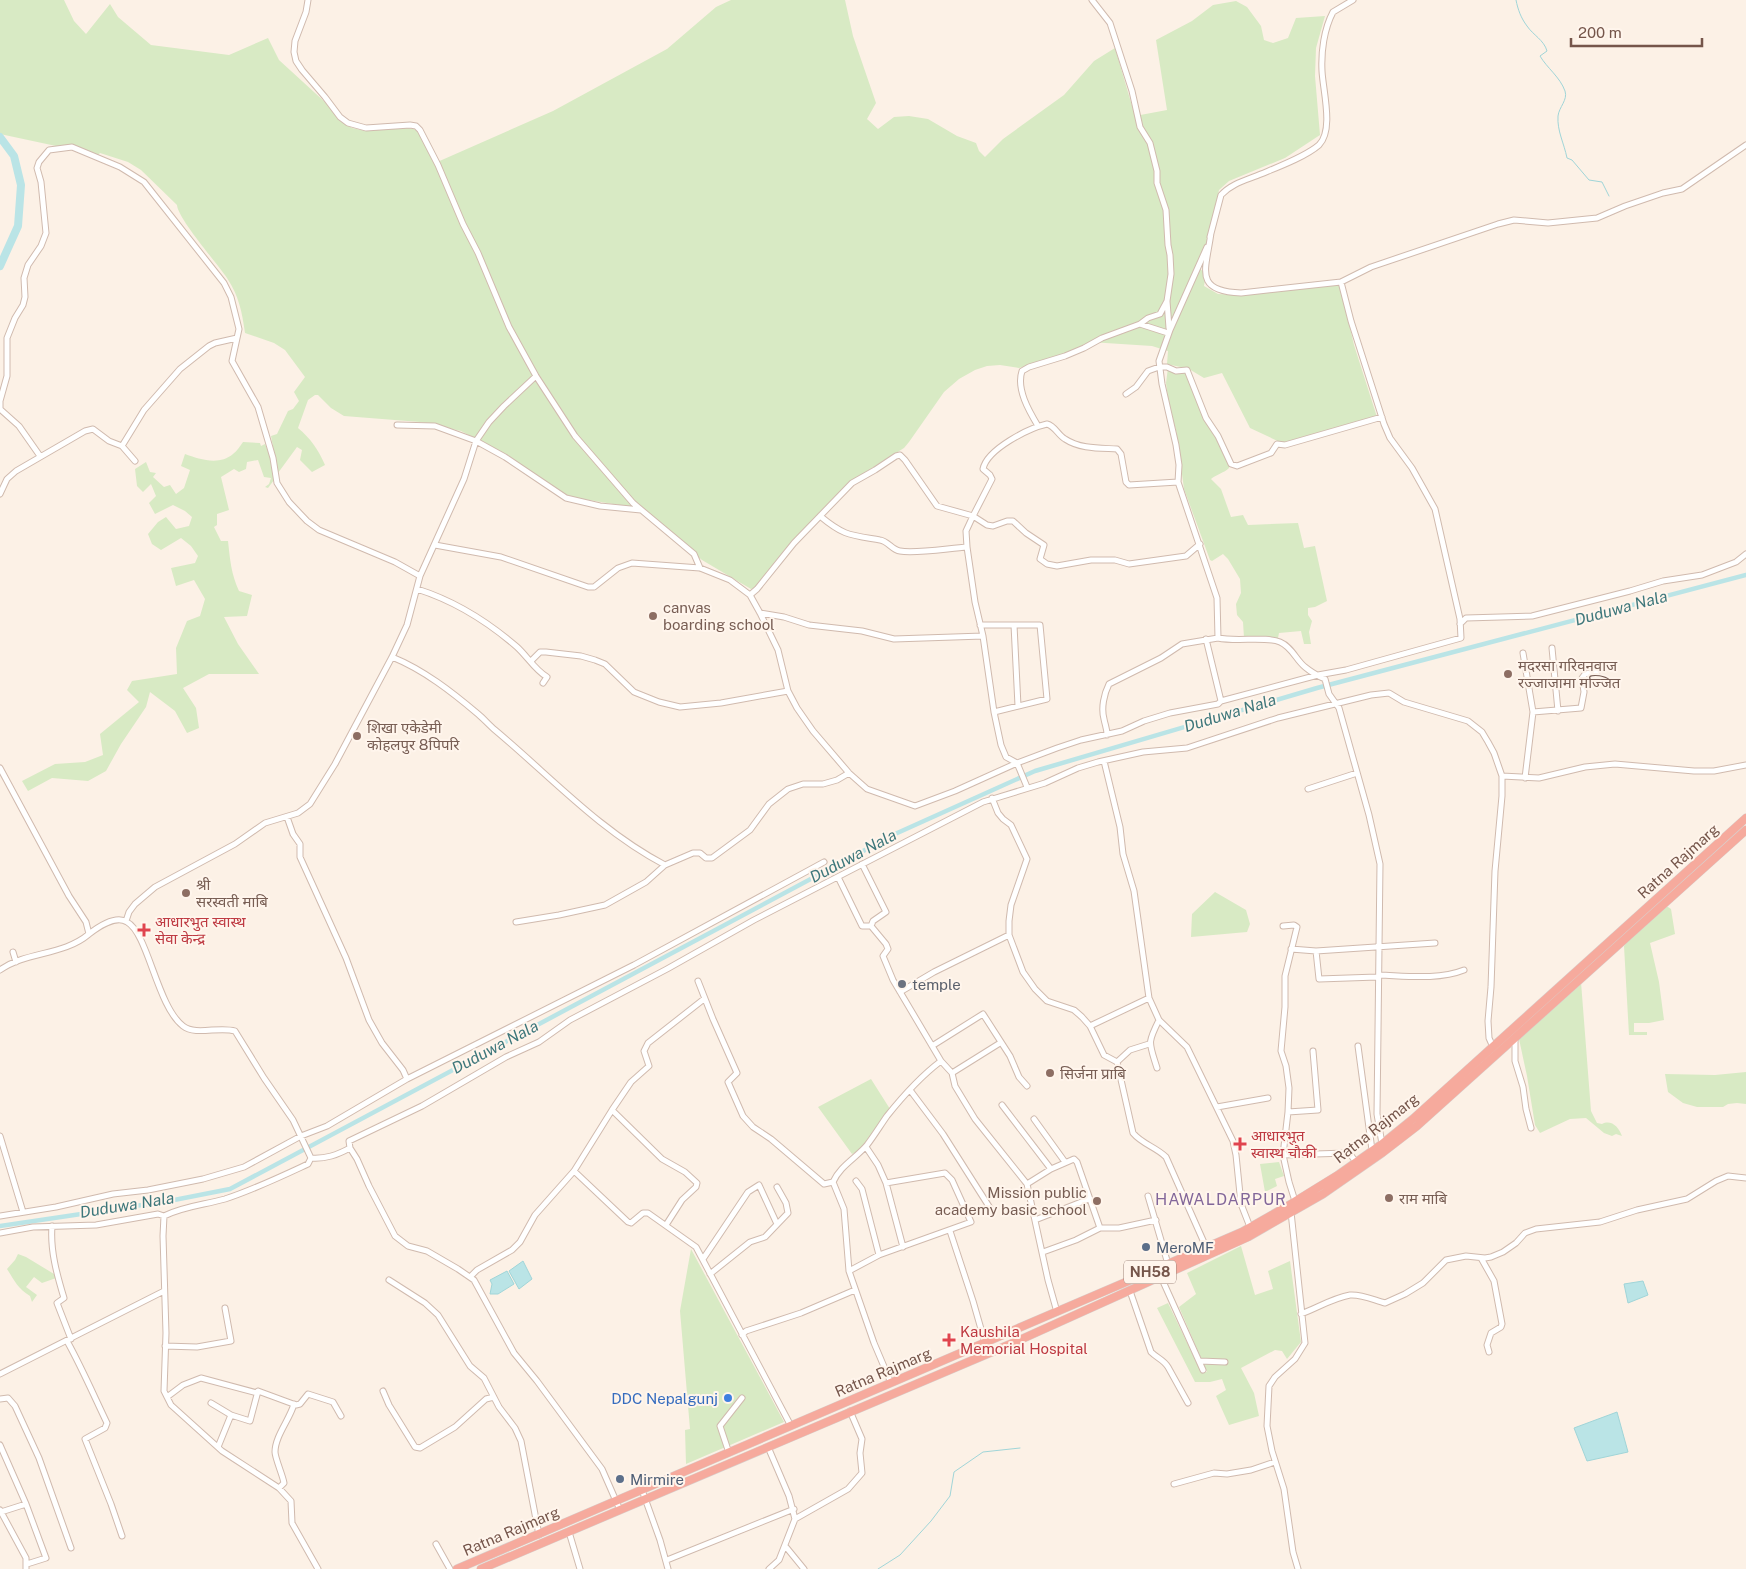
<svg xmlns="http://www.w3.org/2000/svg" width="1746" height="1569" font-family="'Public Sans','Noto Sans Devanagari',sans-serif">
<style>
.green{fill:#d8eac4}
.water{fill:#bae4e6;stroke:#a0d5d8}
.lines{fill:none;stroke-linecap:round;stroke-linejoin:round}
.stream{stroke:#a0d5d8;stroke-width:1}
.canal{stroke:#bae4e6;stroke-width:4.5}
.river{stroke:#bae4e6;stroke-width:8}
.minor-casing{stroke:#d0baae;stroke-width:7}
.highway-casing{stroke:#d8cfcc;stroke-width:9}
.minor{stroke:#fff;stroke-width:5}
.highway{stroke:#f6aa9d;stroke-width:8}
.education-dot{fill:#8d6e63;stroke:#fff5ec;stroke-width:2}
.health-dot{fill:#e0444e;stroke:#fff5ec;stroke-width:2}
.worship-dot{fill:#6b7280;stroke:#fff5ec;stroke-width:2}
.service-dot{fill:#5c6f8a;stroke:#fff5ec;stroke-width:2}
.shop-dot{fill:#3f7fe0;stroke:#fff5ec;stroke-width:2}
.labels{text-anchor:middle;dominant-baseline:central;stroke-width:4;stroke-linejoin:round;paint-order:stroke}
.shield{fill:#fff5ec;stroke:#9e857b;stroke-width:1}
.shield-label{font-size:14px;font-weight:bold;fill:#75554a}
.education-label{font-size:15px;fill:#785e54;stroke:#fff5ec;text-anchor:start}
.street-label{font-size:15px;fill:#75554a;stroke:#fff5ec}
.health-label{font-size:15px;fill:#be3a42;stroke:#fff5ec;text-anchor:start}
.worship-label{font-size:15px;fill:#5b616d;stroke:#fff5ec;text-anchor:start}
.service-label{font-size:15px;fill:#4e5e75;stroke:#fff5ec;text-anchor:start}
.shop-label{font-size:15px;fill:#366cbe;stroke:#fff5ec;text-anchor:end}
.water-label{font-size:16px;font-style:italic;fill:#3e777b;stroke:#fff5ec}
.neighbourhood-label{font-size:16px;letter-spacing:1px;fill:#826699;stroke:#fff5ec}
</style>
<rect width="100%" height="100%" fill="#fcf1e6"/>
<path class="green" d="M0,0H64L74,21L86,34L110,4L118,17L151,45L229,55L268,38L279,60L326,103L337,117L352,128L366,131L391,128H409L417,130L435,163L553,111L667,49L716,7L731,0H845L853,36L876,103L867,119L878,129L894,117L909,116L928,119L957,136L976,143L979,151L985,157L1003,139L1064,95L1094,61L1115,48L1135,116L1167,110L1156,40L1192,21L1213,5L1236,1L1247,7L1261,26L1264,40L1273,43L1288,38L1296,18L1325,16L1316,48L1315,76L1320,135L1285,158L1229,181L1219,190L1211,230L1198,267L1206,274L1204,286L1218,294L1235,295L1340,285L1354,345L1377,417L1284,444L1250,428L1222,373L1204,378L1189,369L1167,364L1168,351L1152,346L1090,342L1062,355L1019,368L1000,365L987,366L975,370L959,379L944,392L909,442L904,448L853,480L832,499L757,587L751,589L702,560L637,508L565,496L501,452L461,431L420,422L344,416L331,408L318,395H315L308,400L298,428C311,439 318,449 325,465L312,472L300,460L302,450L297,447L278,473L271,436L277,434L288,411L293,409L299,401L294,392L305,377L285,350L274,343L245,333C242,312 239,296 227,278C217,263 178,219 177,205L141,170L128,162L100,153L98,155L0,134Z
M1168,368L1185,372L1229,465V468C1224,473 1217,474 1211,479L1221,489L1231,517L1243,515L1248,525L1298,523L1304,548L1315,546L1327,601L1315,607L1308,608V615L1312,621L1309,632L1311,644H1304L1301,631L1279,633L1278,638H1244L1243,622L1237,615L1236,604L1241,593L1240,579L1228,559L1223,554L1212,561L1210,560L1184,489L1176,430L1169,406L1166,383Z
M243,442L260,443L261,446L265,444L272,461L274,480L268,488L265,487L269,484L271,478L264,477L258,460L247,462L246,469L239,472L234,469L221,477L229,510L217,514V525L214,527L221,541H228C230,559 231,574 239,591L252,595L247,616L224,617L238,644L259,674H209L183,688L196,708L199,728L187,733L175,711L150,692L146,707L121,744L106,771L88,781L52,778L28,791L22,781L55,764L85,762L103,755L100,734L139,702L127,690L132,681L177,674L176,648L187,621L200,616L205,599L194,580L176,586L171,568L195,563L198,556L191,546L181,538L161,550L152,544L148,534L158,522L166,517L176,529L189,526L192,517L185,511L173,505L155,514L149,503L156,496L151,484L143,492L137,486L135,469L146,462L150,472L156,473L153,477L164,487L170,485L176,494L184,488L190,470L181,466L185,454C199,459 219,466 233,454C237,451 240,446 243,442Z
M1215,892L1246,910L1250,924L1247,932L1191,937L1192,914Z
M1664,907H1668L1671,909L1675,934L1650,943L1659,982L1664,1020L1649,1023H1634V1032H1647V1035H1629L1624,946L1626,943Z
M1581,982L1591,1111L1597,1123L1602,1124C1611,1119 1619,1127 1622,1136L1616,1134L1612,1136L1604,1133L1586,1118L1570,1119L1540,1133L1535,1125L1527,1076L1519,1039Z
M1746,1072V1104L1737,1103L1728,1104L1723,1107H1697L1683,1103L1668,1092L1665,1074L1715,1075Z
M871,1079L890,1109L862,1149L852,1154L818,1107Z
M1279,1162L1284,1176L1275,1179L1277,1186L1265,1192L1260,1164Z
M1241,1246L1255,1295L1273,1289L1268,1271L1290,1261L1301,1342L1287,1359L1282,1351L1275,1350L1241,1368L1254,1393L1259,1416L1229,1425L1216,1396L1226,1390L1222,1379L1210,1382H1195L1157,1308L1168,1303L1201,1372H1207L1179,1307L1196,1294L1187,1273Z
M691,1249L784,1422L686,1464L685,1430L690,1429L680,1311Z
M18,1254L26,1257L59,1277L42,1283L34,1277L26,1287L37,1295L32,1302L30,1296C18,1289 14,1280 7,1269L15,1260Z"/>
<path class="water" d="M523,1261L532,1279L519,1289L509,1271Z
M507,1271L514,1284L498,1294H490L492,1284L490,1280Z
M1643,1281L1648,1295L1628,1303L1624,1284Z
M1617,1412L1628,1452L1587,1461L1574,1428Z"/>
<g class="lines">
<path class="stream" d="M1516,0C1518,10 1521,18 1527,26C1533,35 1544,40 1547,51L1540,56C1547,68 1560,77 1565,91C1568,100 1559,107 1558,116C1557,131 1564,143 1567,158L1572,160L1589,180L1602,182L1609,196
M878,1569L900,1555L931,1521L950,1496L954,1472L983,1452L1020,1448"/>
<path class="canal" d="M0,1226L169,1201L230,1189L895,834L1035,771L1317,688L1746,575"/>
<path class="river" d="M0,137L14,156L21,185L18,226L0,266"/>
<defs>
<path id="minor" d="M308,0L306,12L295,41L294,52L296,61L302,70L325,97L340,117L348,123L366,128L410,125L416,126L420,130L438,165L463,224L478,253L509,327L536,376L575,436L633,503L694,554L700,568
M1092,0L1110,23L1132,91L1140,127L1150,143L1157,171V183L1166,210L1168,245L1170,255L1171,274L1167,301L1169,328
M1210,237L1221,195C1232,183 1247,180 1261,174C1278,167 1305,157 1319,145C1334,130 1323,91 1322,71C1321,52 1324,29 1333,12L1353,0
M1207,247L1170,330L1159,361L1162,384L1176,445L1179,465L1178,482L1217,598L1218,638C1237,642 1266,636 1280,642C1292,647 1296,660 1305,667C1311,672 1318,676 1325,679L1329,694L1339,708L1369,815L1380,864L1377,1114L1382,1144
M1341,282L1371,267L1498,224L1514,220L1548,223L1597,218L1625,206L1663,193L1682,189L1746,145
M1140,324L1148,318L1160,314L1167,301
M1126,394L1136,387L1148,371L1159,367H1167L1176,371L1187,370L1206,418L1218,436L1231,464L1237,466L1271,453L1277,444L1285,445L1382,417
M397,425L435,426L476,441L505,457L566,498L600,506L641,510
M1038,426C1029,411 1016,389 1022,371L1029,367L1065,356L1084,348L1102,338L1140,324L1168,333
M122,446L144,410L180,369L209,346L215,343L237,338
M40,456L19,426L0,409V401L7,376V338L15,318L23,305L25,297L24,278L28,265L41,246L46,233L41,182L37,168L39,162L49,150L72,147L120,167L144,182L224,283L231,297L239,329L232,361L258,407L273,458L277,483L289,502L307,521L319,530L395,562L420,576
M0,494L7,479L16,471L85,431L93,429L109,441L122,446L135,461
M820,516C844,536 850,535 880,540C888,541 892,550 900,551C915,554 950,548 967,547
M435,545L501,557L588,587H594L618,568L632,563L700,568L730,580L750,595L760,613L778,650L788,691L797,708L813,731L849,773L867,789L915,806L955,791L1017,763L1057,748L1081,740L1122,731L1144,721L1170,713L1218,704L1221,701L1318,675L1346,670L1461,638L1460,619L1435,509L1412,468L1390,438L1384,424L1351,321L1341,282L1241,293C1193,291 1206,270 1211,233
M417,589C455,601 487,621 517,647C527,656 535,670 547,677L543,683
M750,595L757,589L794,543L852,483L875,470L896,456L900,455L905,460L937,506L973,516L987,525L993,526L1007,521H1013L1026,533L1044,545L1040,559L1047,564L1057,566L1091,560H1115L1129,564L1186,556L1200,544
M760,613L784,617L809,625L862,631L894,639L983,636
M1460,624L1466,618L1532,616L1630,591L1663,581L1702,575L1736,562L1746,554
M980,625H1040L1047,699L994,712
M1014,625L1018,706
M1206,639L1221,701
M1552,648L1558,711
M1523,653L1533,712
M392,657C424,670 452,692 478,714C484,719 489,725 495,730C550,776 600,831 665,865
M531,661L540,652H546L581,656L595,660L605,664L634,692L659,702L680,707L721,703L788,691
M1107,735C1107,728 1105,725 1104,719C1101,708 1104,694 1109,684L1161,658L1182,644L1218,638
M1104,761L1120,827L1123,854L1134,891L1149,998L1159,1020L1187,1047L1233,1141L1236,1155L1241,1204L1250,1227
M0,768L69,896L86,922L89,934C98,927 116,915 127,922C148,933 157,1006 183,1026C196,1036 219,1026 235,1031L264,1078L293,1120L311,1158
M1502,776L1539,778L1585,767L1615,764L1694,771H1714L1746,765
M1525,778L1533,712L1581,708L1584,692L1582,678L1585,674L1597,672
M1027,787L1017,763L1006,757L1001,745L994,712L983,636L975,602L967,547L966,531L973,516L992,479L990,475L983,469C987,449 1029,428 1047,424C1055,426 1058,435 1065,439C1080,449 1100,448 1117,449L1121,454L1126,482L1129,485L1178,482
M1308,789L1357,773
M992,798L998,813L1003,819L1011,825L1027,859L1011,905L1009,921V935L1023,972L1035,989L1047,1001L1074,1010L1082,1017L1090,1026L1104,1055L1117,1062L1133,1133C1142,1144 1156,1147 1166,1157L1206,1247
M287,817L293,834L300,844V857L346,958L369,1020L382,1043L403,1070L407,1079
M862,864L886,912L873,921L871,926L886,944L888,949L883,956L893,980L941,1061L952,1073L955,1086L975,1119L1027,1184L1048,1280L1057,1312
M838,877L862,926H871
M126,921L129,912L135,904L155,887L235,844L265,823L298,813L310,804L335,764L392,657L407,625L420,576L464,479L476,441L489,422L504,406L536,376
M516,922L559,915L605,905L646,882L665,865L693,853H700L706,858H712L750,830L769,804L788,789L803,784H823L837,780L849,773
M1283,926L1294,925L1297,927L1285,976V1007L1281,1051L1286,1066L1289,1088L1288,1112L1283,1155L1289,1182L1295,1201
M1435,943L1316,951L1319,979L1377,977L1380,975C1407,976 1439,980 1464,970
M1291,949L1316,951
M13,952L16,962
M0,970C27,951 63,956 89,934
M698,981L713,1019L737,1073L728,1082L743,1116L753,1127L771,1139L824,1184L833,1182
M900,992L934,972L1009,935
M1090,1026L1149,998
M1515,1038V1061L1523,1087L1526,1109L1531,1128
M932,1046L983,1014L1010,1056L1019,1077L1027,1086
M1358,1046L1372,1150
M1117,1062L1130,1050L1149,1044
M1157,1068C1149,1042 1147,1044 1159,1020
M952,1073L1000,1043
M910,1090L943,1134L990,1208
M1002,1105L1051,1169
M1217,1107L1268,1098
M612,1110L631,1082L649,1066L644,1051L648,1043L704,999
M1288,1112L1318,1110L1313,1051
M1034,1119L1065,1162
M0,1136L23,1212
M866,1147L878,1165L886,1183L903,1247
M1283,1155L1347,1153L1350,1154L1356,1162
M311,1158C326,1159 337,1155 350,1148
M574,1171L628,1222L631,1223L643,1213H648L696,1247L791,1426
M856,1181L862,1189L879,1255
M886,1183L945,1173L952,1180L971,1222L879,1255L849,1271L844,1209L833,1182C840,1166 856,1158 867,1145C874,1136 880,1126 887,1116C903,1096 921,1076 941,1061
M1027,1184L1051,1169L1074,1159L1077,1162L1100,1228
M1148,1196L1168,1264
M1291,1212L1305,1343L1295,1359L1275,1377L1269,1386L1267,1426L1272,1451L1284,1489L1293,1552L1298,1569
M0,1216L56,1207L113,1194L148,1190L203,1179L244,1167L301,1136L327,1126L407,1079L634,965L824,862
M164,1216C184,1206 204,1205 225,1199C253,1190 280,1177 308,1164L311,1158
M1035,1220L1089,1199
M52,1226C50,1250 57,1275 64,1298L57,1303L71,1339
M950,1231L973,1301L985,1343
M0,1233L33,1227L96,1225L158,1214L164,1216L163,1236L166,1333L164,1391L171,1405L222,1451L279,1488L291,1501L292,1523L318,1569
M1043,1252L1076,1240L1100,1228H1119L1156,1220
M1481,1258L1494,1281L1502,1324L1501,1327L1491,1333L1487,1345L1489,1352
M703,1259L748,1192L759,1185L777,1224
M849,1271L874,1343L891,1383
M710,1274L750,1242L765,1237L788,1213L786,1203L777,1187
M470,1277L477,1270L512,1250L520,1242L535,1215L574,1171L612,1110L662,1159L685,1172L697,1183L696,1187L682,1200L666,1225
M1161,1277L1203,1370
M389,1280L425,1303L438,1315L470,1366L484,1378L499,1407L515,1428L521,1441L539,1535
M1130,1291L1151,1352C1157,1358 1164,1360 1168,1367L1188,1403
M1301,1314C1317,1308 1333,1298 1350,1295C1361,1294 1374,1300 1385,1303L1405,1294L1423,1283L1446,1260L1466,1256L1485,1258L1491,1257L1503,1252L1516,1243L1525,1233L1536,1229L1600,1222L1637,1210L1687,1199L1716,1181L1728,1176L1746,1178
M742,1335L746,1331L801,1313L855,1290
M67,1341C82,1368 94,1396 107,1423L105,1428L85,1439L111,1504L122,1536
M165,1346L197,1347L231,1341L225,1308
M1200,1361L1225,1362
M0,1374L164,1291
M383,1391L389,1405L415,1447L420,1448L455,1427L486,1399L494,1397
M167,1397L183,1385L201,1378L257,1393
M0,1399L8,1398L15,1406L39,1458L71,1548
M211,1403L231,1415
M0,1445L26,1504L46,1558L27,1564
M218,1447L231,1415L250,1421L258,1391L296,1405L300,1404L308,1394L333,1402L341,1416
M768,1447L789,1496L795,1519
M729,1453L720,1426L742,1398
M1174,1484L1214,1473L1227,1474L1251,1470L1275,1462
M279,1488L284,1483C283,1476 275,1458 275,1452C275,1436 290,1419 294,1404
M642,1490L660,1540L668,1569
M0,1510L26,1558V1569
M620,1510L602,1469L537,1381L514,1353L474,1280L458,1269L427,1251L408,1246L395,1236L369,1186L357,1159L350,1148L349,1141L422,1106L506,1057L539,1042L570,1020L667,969L754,920L983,802L1045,783L1078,768L1098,762L1143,752L1187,748L1278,718L1371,695L1389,693L1404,702L1468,721L1482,732L1488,742L1494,753L1502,776V796L1495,871L1491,987L1488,1021L1489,1038L1493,1047
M1,1512L26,1504
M569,1532L580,1569
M436,1544L450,1569
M786,1547L804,1569
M667,1560L794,1509
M769,1569L779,1560L795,1519L848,1489L862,1473L860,1453L862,1439L850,1411"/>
<path id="highway" d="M457,1569L1168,1264L1242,1232L1291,1204L1338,1175L1382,1144L1414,1118L1746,818
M481,1569L1013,1343L1248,1237L1323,1194L1382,1153L1417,1126L1746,830"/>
</defs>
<use href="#minor" class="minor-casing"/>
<use href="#highway" class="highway-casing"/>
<use href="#minor" class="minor"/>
<use href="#highway" class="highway"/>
</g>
<g class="education-dot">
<circle cx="653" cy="616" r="5"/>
<circle cx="1508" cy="674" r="5"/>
<circle cx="357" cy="736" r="5"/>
<circle cx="186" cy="893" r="5"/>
<circle cx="1050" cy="1073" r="5"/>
<circle cx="1389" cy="1198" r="5"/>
<circle cx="1097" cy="1201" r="5"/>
</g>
<g class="health-dot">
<path d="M141.5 922.5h5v5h5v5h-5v5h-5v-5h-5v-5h5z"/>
<path d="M1237.5 1136.5h5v5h5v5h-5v5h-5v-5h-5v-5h5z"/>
<path d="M946.5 1332.5h5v5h5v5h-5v5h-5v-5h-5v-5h5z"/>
</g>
<circle class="worship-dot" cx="902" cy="984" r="5"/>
<g class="service-dot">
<circle cx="1146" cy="1247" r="5"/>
<circle cx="620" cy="1479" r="5"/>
</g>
<circle class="shop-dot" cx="728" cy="1398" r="5"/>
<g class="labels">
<rect class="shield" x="1124" y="1260.5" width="52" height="23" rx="4"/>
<g class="shield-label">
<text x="1150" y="1272">NH58</text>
</g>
<g class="education-label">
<text x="663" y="607">canvas<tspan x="663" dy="17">boarding school</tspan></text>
<text x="1518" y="665">मदरसा गरिवनवाज<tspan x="1518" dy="17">रज्जाजामा मज्जित</tspan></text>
<text x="367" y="727">शिखा एकेडेमी<tspan x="367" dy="17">कोहलपुर 8पिपरि</tspan></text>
<text x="196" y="884">श्री<tspan x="196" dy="17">सरस्वती माबि</tspan></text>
<text x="1060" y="1073">सिर्जना प्राबि</text>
<text x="1087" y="1192" text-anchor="end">Mission public<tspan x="1087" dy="17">academy basic school</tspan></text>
<text x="1399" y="1198">राम माबि</text>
</g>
<g class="street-label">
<text transform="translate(1678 861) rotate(-42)">Ratna Rajmarg</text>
<text transform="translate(1376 1128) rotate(-38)">Ratna Rajmarg</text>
<text transform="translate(883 1372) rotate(-23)">Ratna Rajmarg</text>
<text transform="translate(511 1531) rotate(-23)">Ratna Rajmarg</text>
</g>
<g class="health-label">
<text x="155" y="921">आधारभुत स्वास्थ<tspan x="155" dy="17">सेवा केन्द्र</tspan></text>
<text x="1251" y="1135">आधारभुत<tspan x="1251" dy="17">स्वास्थ चौकी</tspan></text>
<text x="960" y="1331">Kaushila<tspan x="960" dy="17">Memorial Hospital</tspan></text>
</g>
<g class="worship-label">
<text x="912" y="984">temple</text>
</g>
<g class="service-label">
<text x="1156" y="1247">MeroMF</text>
<text x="630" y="1479">Mirmire</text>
</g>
<g class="shop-label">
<text x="718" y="1398">DDC Nepalgunj</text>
</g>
<g class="water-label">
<text transform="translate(1621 608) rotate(-15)">Duduwa Nala</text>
<text transform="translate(1230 713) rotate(-17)">Duduwa Nala</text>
<text transform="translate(853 856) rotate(-28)">Duduwa Nala</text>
<text transform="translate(495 1047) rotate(-28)">Duduwa Nala</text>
<text transform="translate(127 1205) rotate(-9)">Duduwa Nala</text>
</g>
<g class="neighbourhood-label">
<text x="1221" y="1199">HAWALDARPUR</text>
</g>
</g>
<path d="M1571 38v8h131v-8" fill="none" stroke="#75554a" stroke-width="2.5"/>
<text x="1578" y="38" font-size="15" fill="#75554a" stroke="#fff5ec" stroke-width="4" paint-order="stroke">200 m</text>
</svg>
